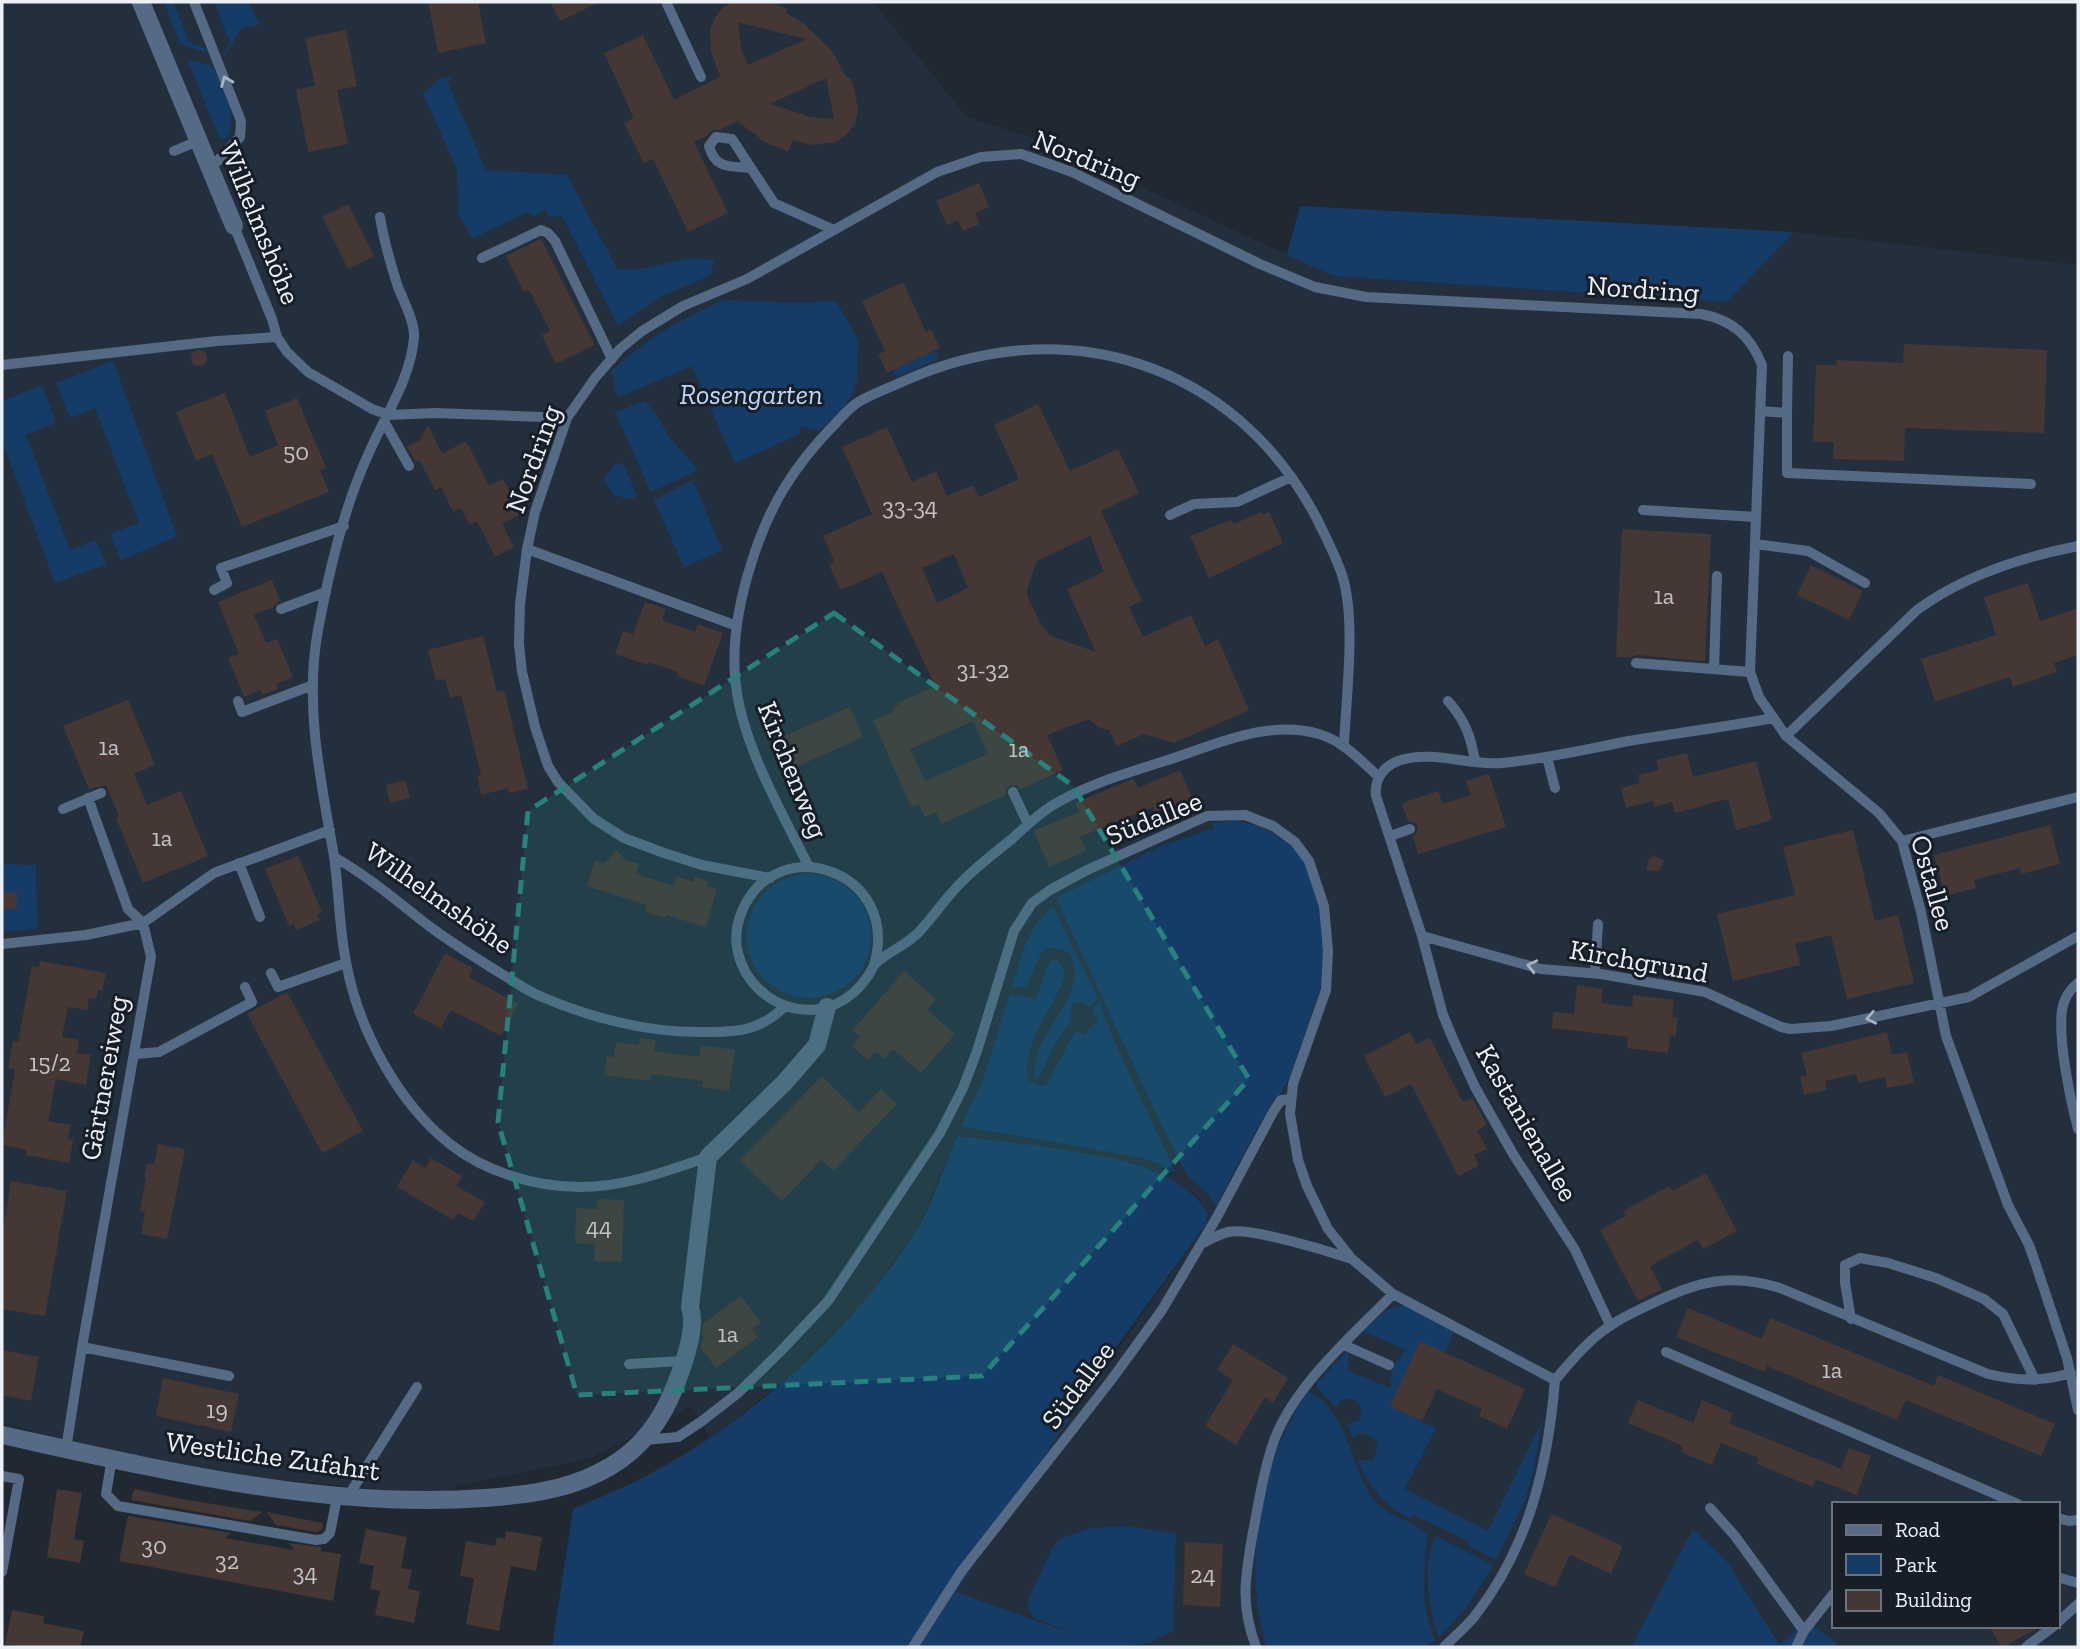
<svg xmlns="http://www.w3.org/2000/svg" width="2080" height="1649" font-family="'Zilla Slab',serif">
<style>
.built{fill:#242f3e;fill-rule:evenodd}
.green{fill:#153c67}
.building{fill:#453733;fill-rule:evenodd}
.lines{fill:none;stroke-linecap:round;stroke-linejoin:round}
.lane{stroke:#556a84;stroke-width:10}
.street{stroke:#556a84;stroke-width:18}
.oneway{stroke:#a8b4c4}
.marked{fill:#25827c;fill-opacity:0.2;stroke:#25827c;stroke-width:5;stroke-dasharray:14 9;stroke-linejoin:round}
.labels{text-anchor:middle;dominant-baseline:central;stroke-width:6;stroke-linejoin:round;paint-order:stroke}
.number-label{font-size:24px;fill:#c2c2c7}
.street-label{font-size:28px;fill:#ecf1f8;stroke:#171e27}
.park-label{font-size:28px;font-style:italic;fill:#bcd7f8;stroke:#171e27}
</style>
<rect width="100%" height="100%" fill="#202831"/>
<path class="built" d="M2,2H873L967,117L1040,140L1333,276L1725,302L1794,232L2078,265V1647H1834L1836,1644L1781,1645L1726,1560L1693,1530L1631,1647H1232V1645L1110,1647L955,1592L1078,1406L1206,1224L1208,1212L1198,1197L1184,1188L1162,1174L1132,1163L1047,1147L975,1137L957,1136L918,1227L866,1300L788,1378L710,1438L692,1406L591,1458L456,1486L443,1495L226,1475L76,1445L2,1422ZM1833,1504H2057V1626H1833Z"/>
<path class="green" d="M164,2H173L190,43L206,48L208,53L180,44Z
M214,2H249L259,25L242,28L224,57L223,55L230,42Z
M187,59L213,66C223,89 240,113 227,138L220,139Z
M456,76L447,81L486,170L567,175L618,270L646,268L691,258L714,260L711,275L662,296L618,326L562,216L549,217L545,210L534,216L528,212L473,238L459,216L457,169L423,94L439,79Z
M1300,206L1794,232L1726,302L1333,276L1287,255Z
M724,300L798,303L836,301L858,340L857,379L853,392L842,411L818,431L800,426V434L735,463L692,366L618,397L611,372C644,339 682,319 724,300Z
M934,351L938,359L896,377L893,370Z
M113,361L177,536L121,560L110,534L139,523L95,408L70,418L56,383Z
M42,385L56,423L26,435L70,550L96,540L106,564L55,583L2,440V401Z
M645,401L656,414L670,438L698,470L651,492L615,412Z
M623,463L637,496L629,500L612,493L604,478L613,466Z
M693,480L722,550L684,567L654,500Z
M1236,821L1260,826L1289,843L1305,862L1317,893L1324,947L1321,986L1290,1077L1281,1093L1269,1107L1216,1206L1208,1194L1187,1175L1155,1111L1056,898L1161,846L1214,828L1213,823Z
M2,864L36,865L37,929L2,932Z
M747 936a62 62 0 1 1 124 0a62 62 0 1 1-124 0Z
M1053,907L1098,998L1089,1008L1084,1002H1073L1070,1021L1056,1042L1038,1079L1034,1075C1035,1064 1037,1051 1042,1042C1055,1016 1088,983 1069,952L1053,948L1043,949L1026,987H1012C1021,958 1027,926 1053,907Z
M1052,959L1060,962L1065,974C1054,1011 1020,1041 1029,1081L1042,1086L1046,1085L1076,1030L1084,1035L1098,1019L1091,1011L1100,1003L1113,1039L1175,1171L1170,1172L1157,1163L1134,1156L961,1126L982,1082L1010,994L1036,999L1047,967Z
M957,1136C991,1139 1025,1144 1059,1149C1111,1158 1176,1165 1208,1212L1206,1224L1119,1343L956,1592L1076,1635L1033,1617L1028,1608L1029,1597L1053,1547L1061,1538L1091,1528L1123,1526L1176,1533L1173,1631L1149,1643L1116,1647H552L573,1509C600,1497 629,1486 655,1471C755,1418 857,1325 917,1229C933,1203 945,1164 957,1136Z
M1402,1305L1410,1306L1454,1332L1445,1353L1391,1406L1436,1428L1405,1489L1488,1531L1542,1422L1533,1472L1525,1500L1496,1560L1469,1546V1541L1413,1515L1409,1518C1383,1505 1369,1487 1358,1460H1372C1383,1446 1376,1432 1358,1434L1353,1438L1347,1424L1358,1421C1366,1407 1357,1395 1341,1400L1336,1407L1317,1388L1318,1382L1346,1352L1349,1353L1348,1371L1390,1388L1393,1366L1406,1350L1363,1331L1388,1309Z
M1308,1391C1349,1413 1348,1460 1371,1496C1386,1519 1412,1518 1428,1535C1423,1571 1420,1606 1435,1640L1427,1647H1267C1247,1586 1254,1515 1276,1454C1283,1432 1296,1412 1308,1391Z
M1693,1529L1726,1560L1780,1645L1806,1621L1837,1643L1834,1647H1631Z
M1436,1536L1493,1565L1465,1609L1439,1637C1428,1610 1422,1561 1436,1536Z"/>
<path class="building" d="M428,2H478L486,43L438,53Z
M550,2H600L560,21Z
M735,2L772,3L787,9L786,13L804,24L832,51L847,78H850L854,87L858,110L855,124L847,134L837,142L811,145L793,140L788,152L765,142L737,121L720,130H712L707,136L694,142L728,213L688,232L653,159L644,163L624,123L634,118L604,53L643,35L674,100L720,77L711,51L710,29L716,16L725,6ZM738,22L806,39L748,65L741,49ZM826,78L834,119L811,117L770,104Z
M346,30L357,86L337,90L348,144L308,152L296,90L315,86L305,38Z
M979,183L989,207L975,213L980,224L963,231L958,220L947,225L936,201Z
M348,204L374,256L348,269L322,217Z
M541,239L595,345L556,364L542,335L550,331L529,290L524,292L506,256Z
M903,282L926,332L931,329L940,348L887,373L878,354L885,351L862,301Z
M1904,344L2047,350L2044,433L1905,428L1904,461L1833,459L1834,442H1813L1816,365H1836L1837,360L1903,363Z
M191 358a8 8 0 1 1 16 0a8 8 0 1 1-16 0Z
M225,393L250,457L278,445L265,411L297,398L326,468L320,470L329,492L242,527L212,454L196,461L176,412Z
M1038,404L1070,471L1118,449L1139,493L1101,511L1142,601L1129,607L1143,637L1191,615L1205,646L1218,639L1249,710L1174,743L1144,734L1117,746L1109,730L1100,728L1088,719L1047,735L1063,770L1020,789L1017,785H1010L1006,788V795L941,824L936,812L925,817L919,804L911,807L873,720L893,712L892,708L899,705L898,703L935,686L882,572L841,590L829,565L835,562L823,536L872,514L842,447L887,427L912,482L936,471L947,496L973,485L979,497L1019,479L994,425ZM1090,536L1104,572L1067,589L1096,652L1051,636L1041,625L1027,596V589L1037,561ZM954,554L968,588L937,603L922,568ZM973,721L988,754L925,781L910,749Z
M428,425L442,454L466,441L489,486L503,479L521,514L502,524L514,547L495,557L477,521L470,525L461,508L453,512L441,487L435,490L419,460L416,462L407,447L420,440Z
M1261,512L1262,515L1269,512L1283,543L1209,578L1190,536L1231,520L1234,524Z
M1622,529L1711,534L1705,661L1637,655L1631,657H1616Z
M1811,565L1863,591L1849,620L1797,595Z
M272,580L280,601L273,607L254,615L266,643L277,639L293,677L276,684L278,689L263,695L260,690L244,697L228,658L239,654L218,602Z
M2028,583L2040,621L2078,608V655L2054,663L2057,672L2013,687L2010,677L1935,702L1921,659L1996,635L1984,597Z
M645,602L666,609L662,620L695,632L698,624L723,633L704,686L677,676L678,672L649,662L648,665L615,654L623,631L633,634Z
M483,636L497,692L504,690L528,789L509,793L508,788L481,795L477,776L481,775L461,695L450,698L445,679L436,681L428,650Z
M128,700L155,765L134,774L147,805L181,791L208,856L143,883L116,818L119,816L106,785L89,789L63,726Z
M850,707L863,737L796,767L782,737Z
M1687,753L1693,777L1756,761L1772,820L1736,830L1728,799L1675,813L1672,802L1654,807L1653,801L1626,808L1621,788L1640,783L1638,775L1659,770L1656,760Z
M1180,770L1194,803L1158,819L1153,807L1080,837L1086,851L1049,867L1034,831L1079,812L1075,803L1130,780L1134,779L1138,788Z
M1489,774L1506,827L1418,854L1413,836L1416,834L1418,827L1415,823L1408,821L1402,803L1439,791L1442,804L1471,795L1466,781Z
M405,780L410,798L390,803L386,785Z
M2050,825L2060,864L2021,874L2020,868L1974,880L1976,888L1945,896L1939,871L1934,868L1936,863L1934,855Z
M1853,830L1875,921L1898,915L1914,983L1847,999L1831,935L1795,944L1800,965L1733,981L1717,914L1795,895L1783,847Z
M617,850L625,860L639,864L636,874L674,886L676,876L693,882L695,877L708,881L707,886L717,889L706,927L666,915L665,918L645,912L647,905L587,886L595,861L603,864Z
M1654,855L1664,861L1659,871L1646,870L1649,859Z
M298,856L322,912L317,914L320,920L296,930L294,924L289,926L265,869Z
M17,892V909H2V893Z
M445,953L473,968L469,977L518,1004L501,1036L451,1010L441,1028L413,1014Z
M40,961L106,973L102,991L98,990L96,999L89,998L87,1010L68,1007L62,1037L79,1040L77,1053L91,1055L86,1085L56,1079L48,1121L71,1125L68,1139L73,1140L69,1163L26,1155L27,1150L2,1145L15,1069L8,1068L13,1041L18,1042L32,966L39,967Z
M904,971L936,999L927,1010L955,1034L921,1073L893,1049L884,1059L875,1051L868,1060L852,1046L860,1037L852,1031Z
M1577,985L1603,989L1601,1003L1632,1007L1633,995L1674,1000L1672,1017L1678,1018L1676,1036L1670,1035L1668,1053L1627,1048L1628,1037L1552,1028L1553,1012L1574,1014Z
M287,992L363,1131L322,1153L247,1014Z
M1410,1032L1416,1044L1430,1038L1463,1102L1472,1098L1487,1125L1477,1130L1487,1149L1474,1155L1479,1166L1458,1176L1411,1084L1385,1097L1364,1056Z
M1887,1032L1892,1055L1907,1052L1914,1083L1887,1088L1885,1077L1858,1083L1856,1074L1825,1081L1827,1090L1804,1095L1800,1077L1807,1075L1801,1053Z
M640,1038L656,1040L654,1051L699,1057L701,1045L735,1050L729,1091L702,1087L703,1081L651,1074L650,1081L604,1075L607,1056L614,1057L616,1042L639,1045Z
M822,1076L859,1112L881,1089L897,1104L833,1171L821,1160L782,1201L740,1160Z
M158,1144L185,1149L167,1239L141,1234L145,1212L140,1211L146,1178H144L147,1164L154,1165Z
M431,1158L462,1176L456,1186L485,1202L473,1221L458,1213L453,1220L397,1187L413,1160L425,1168Z
M1706,1173L1737,1231L1703,1249L1698,1240L1650,1266L1662,1289L1638,1301L1600,1230L1626,1216L1623,1211L1669,1186L1672,1191Z
M11,1181L67,1191L45,1316L2,1309V1236Z
M597,1199L624,1200L622,1262L594,1261L595,1244L575,1243L576,1208L597,1209Z
M741,1296L761,1323L752,1329L758,1337L716,1368L700,1347L704,1338L702,1335L703,1324Z
M1688,1308L1762,1339L1770,1318L1934,1386L1938,1375L2055,1424L2041,1456L1906,1400L1897,1420L1767,1366L1765,1372L1676,1337Z
M1420,1341L1525,1389L1507,1429L1479,1416L1482,1409L1437,1389L1422,1421L1390,1406Z
M1233,1344L1288,1378L1273,1403L1265,1397L1236,1445L1205,1426L1233,1380L1217,1370Z
M2,1350L39,1357L31,1401L2,1395Z
M163,1378L239,1394L231,1432L156,1416Z
M1638,1400L1693,1423L1702,1400L1733,1413L1729,1423L1841,1469L1849,1448L1871,1456L1857,1495L1816,1479L1813,1487L1757,1464L1759,1458L1721,1443L1712,1465L1681,1452L1683,1446L1628,1423Z
M57,1489L82,1493L74,1539L84,1541L80,1563L47,1557Z
M134,1489L182,1499L262,1512L250,1521L131,1500Z
M267,1512L323,1523L322,1530L316,1532L276,1525Z
M1551,1514L1623,1546L1611,1574L1570,1555L1555,1587L1524,1574Z
M128,1516L231,1533L225,1538L294,1550L289,1543L321,1547V1551L341,1554L333,1601L119,1561Z
M366,1529L407,1537L401,1568L412,1570L408,1589L420,1591L414,1623L375,1615L380,1591L370,1589L374,1566L359,1563Z
M506,1531L542,1537L536,1571L511,1566L499,1631L466,1624L474,1578L460,1576L466,1541L495,1546L497,1537L505,1539Z
M1185,1542L1223,1544L1220,1607L1183,1605Z
M12,1610L44,1616L43,1623L84,1631L80,1647H22L5,1644Z
M1989,1626H2041L2003,1647H2001Z"/>
<g class="lines">
<path class="lane" d="M194,2L241,121L240,137L211,168
M666,2L701,77
M174,151L198,141
M750,168C729,166 715,169 709,146L716,137L732,139L774,203L834,230
M380,217C384,241 390,262 397,284C403,301 415,321 414,338C410,381 384,417 368,455C343,510 329,572 318,630C304,705 321,782 334,856C339,891 339,927 346,962C358,1028 397,1102 450,1144C485,1172 536,1187 580,1187C625,1187 667,1171 708,1157
M234,226L272,319L277,337L287,352L308,372L372,409L389,415L435,413L567,418
M482,258L541,230L548,233L555,241L612,359
M2,365L217,341L277,337
M1760,411L1787,413V473L2031,484
M1787,413L1788,356
M385,423L409,466
M1643,510L1756,517
M1170,515L1194,504L1237,502L1291,477
M1755,544L1808,551L1865,583
M527,549L737,626
M214,590L227,583L221,568L344,526
M281,609L326,592
M1636,663L1750,672
M1714,669L1717,576
M238,701L242,712L313,685
M1448,701C1465,720 1471,737 1475,761
M1786,736L1917,610C1963,576 2022,557 2078,546
M1547,757L1555,788
M1013,792L1028,824
M88,798L128,909L143,923
M63,809L101,793
M1390,836L1410,829
M1902,841L2078,797
M334,857C368,876 398,902 429,926C453,944 479,960 505,976C517,983 529,992 542,997C589,1017 645,1032 697,1032C733,1032 759,1033 785,1006
M239,863L260,917
M809,867C781,811 739,739 735,676C732,637 740,598 752,561C769,506 794,466 834,425C841,418 849,408 857,403C871,394 889,388 904,381C1064,309 1235,362 1317,519C1326,538 1337,558 1343,578C1356,623 1346,697 1344,745
M770,878L702,865L664,853L624,838L594,819L558,782L548,766L535,727L522,672L519,644L520,604L527,549L535,512L567,418L595,378L620,349L642,331L683,306L747,279L937,172L981,157L1021,154L1072,172L1260,264L1315,287L1366,297L1701,314C1732,320 1750,335 1762,365L1750,672L1759,697L1786,736L1879,813L1902,841L1921,912L1946,1036L2008,1205L2029,1245L2036,1265L2067,1358L2078,1410
M1422,936L1541,969L1601,974L1705,992L1781,1027L1790,1029L1831,1026L1969,997L2078,936
M2,944L86,935L143,923L214,873L330,830
M874,965C902,871 777,829 742,911C717,969 779,1029 836,1004C849,998 860,988 868,976C871,972 872,967 876,963C889,951 907,945 919,932C937,912 951,890 971,873C984,861 998,850 1012,839C1025,827 1037,815 1053,805C1088,784 1127,773 1165,761C1215,745 1266,719 1319,734C1343,741 1360,760 1379,777
M271,973L278,987L346,963
M1595,973L1598,924
M2078,983C2069,990 2064,998 2062,1010C2058,1041 2070,1098 2078,1129
M136,1054L159,1052L252,1002L245,987
M1203,1243C1211,1239 1219,1234 1228,1232C1250,1227 1328,1251 1352,1259
M1851,1319L1845,1283V1265L1860,1258L1888,1263L1936,1278L1984,1299L2003,1314L2035,1380
M1610,1325L1575,1250L1513,1154L1475,1087L1453,1039L1443,1015L1422,936L1376,796C1374,779 1384,765 1401,760C1434,750 1469,766 1502,763C1545,759 1587,749 1629,741C1677,733 1725,727 1773,718
M1344,1345L1389,1365
M82,1347L229,1376
M1666,1352L2018,1504
M629,1364L683,1361
M1555,1380C1571,1361 1591,1337 1613,1324C1625,1316 1638,1310 1651,1304C1696,1282 1730,1272 1780,1288L1988,1374C2018,1381 2041,1382 2071,1373
M645,1440L678,1437L702,1421L738,1393L779,1353L828,1301L940,1133L963,1088L977,1051L1014,931L1032,903L1050,890L1087,870L1207,816L1245,815L1273,826L1295,842L1309,861L1324,906L1328,951L1326,990L1293,1084L1290,1114L1298,1160L1307,1186L1328,1229L1352,1259L1393,1294L1555,1380
M66,1449L82,1347L151,957L143,923
M112,1458L106,1494L118,1506L316,1540L324,1539L330,1533L337,1497
M2,1476L19,1479L2,1572
M347,1498L417,1387
M1710,1508L1735,1536L1804,1631
M2057,1518L2069,1521L2078,1520
M2057,1577L2078,1583
M2057,1623L2078,1604
M913,1647L961,1572L1112,1379L1162,1310L1217,1217L1273,1112L1281,1100L1291,1099
M1256,1647C1240,1604 1245,1577 1253,1532C1259,1501 1264,1468 1275,1438C1296,1384 1353,1335 1393,1294
M1444,1647C1454,1637 1465,1628 1474,1617C1529,1547 1548,1466 1555,1380
M1796,1647L1804,1631L1833,1594
M2026,1647L2054,1626"/>
<path class="street" d="M141,2L234,226
M2,1435C157,1469 326,1510 485,1498C523,1495 563,1491 598,1473C632,1457 655,1431 670,1398C680,1375 698,1330 690,1307L708,1157L785,1082L817,1045L827,1007"/>
</g>
<defs><path id="oneway-chevron" d="M-2-3.5L2.5 0L-2 3.5" fill="none" stroke-width="1.6" stroke-linecap="round" stroke-linejoin="round" transform="scale(1.75)"/></defs>
<g class="oneway">
<use href="#oneway-chevron" transform="translate(226 81) rotate(-112)"/>
<use href="#oneway-chevron" transform="translate(1532 966) rotate(-167)"/>
<use href="#oneway-chevron" transform="translate(1871 1018) rotate(169)"/>
</g>
<path class="marked" d="M834,613L1073,786L1249,1079L982,1376L577,1395L498,1122L528,811Z"/>
<g class="labels">
<g class="number-label">
<text x="296" y="451">50</text>
<text x="910" y="506">33-34</text>
<text x="1664" y="595">1a</text>
<text x="983" y="669">31-32</text>
<text x="109" y="746">1a</text>
<text x="1019" y="748">1a</text>
<text x="162" y="837">1a</text>
<text x="50" y="1062">15/2</text>
<text x="599" y="1226">44</text>
<text x="728" y="1333">1a</text>
<text x="1832" y="1369">1a</text>
<text x="217" y="1409">19</text>
<text x="154" y="1545">30</text>
<text x="227" y="1560">32</text>
<text x="305" y="1572">34</text>
<text x="1203" y="1574">24</text>
</g>
<g class="street-label">
<text transform="translate(1087 159) rotate(22)">Nordring</text>
<text transform="translate(260 223) rotate(68)">Wilhelmshöhe</text>
<text transform="translate(1643 289) rotate(4)">Nordring</text>
<text transform="translate(533 459) rotate(-70)">Nordring</text>
<text transform="translate(793 770) rotate(68)">Kirchenweg</text>
<text transform="translate(1154 818) rotate(-22)">Südallee</text>
<text transform="translate(1933 883) rotate(74)">Ostallee</text>
<text transform="translate(439 898) rotate(35)">Wilhelmshöhe</text>
<text transform="translate(1639 961) rotate(10)">Kirchgrund</text>
<text transform="translate(104 1078) rotate(-80)">Gärtnereiweg</text>
<text transform="translate(1527 1123) rotate(60)">Kastanienallee</text>
<text transform="translate(1078 1385) rotate(-53)">Südallee</text>
<text transform="translate(273 1456) rotate(8)">Westliche Zufahrt</text>
</g>
<g class="park-label">
<text x="751" y="394">Rosengarten</text>
</g>
</g>
<rect width="2080" height="1649" fill="none" stroke="#ecf1f8" stroke-width="7"/>
<rect x="1832" y="1502" width="228" height="126" fill="#171e27" stroke="#6c727b" stroke-width="2"/>
<rect x="1846" y="1525" width="35" height="10" fill="#556a84" stroke="#6c727b" stroke-width="2"/>
<text x="1895" y="1537" font-size="21" fill="#ecf1f8">Road</text>
<rect x="1846" y="1554" width="35" height="21" fill="#153c67" stroke="#6c727b" stroke-width="2"/>
<text x="1895" y="1572" font-size="21" fill="#ecf1f8">Park</text>
<rect x="1846" y="1590" width="35" height="21" fill="#453733" stroke="#6c727b" stroke-width="2"/>
<text x="1895" y="1607" font-size="21" fill="#ecf1f8">Building</text>
</svg>
